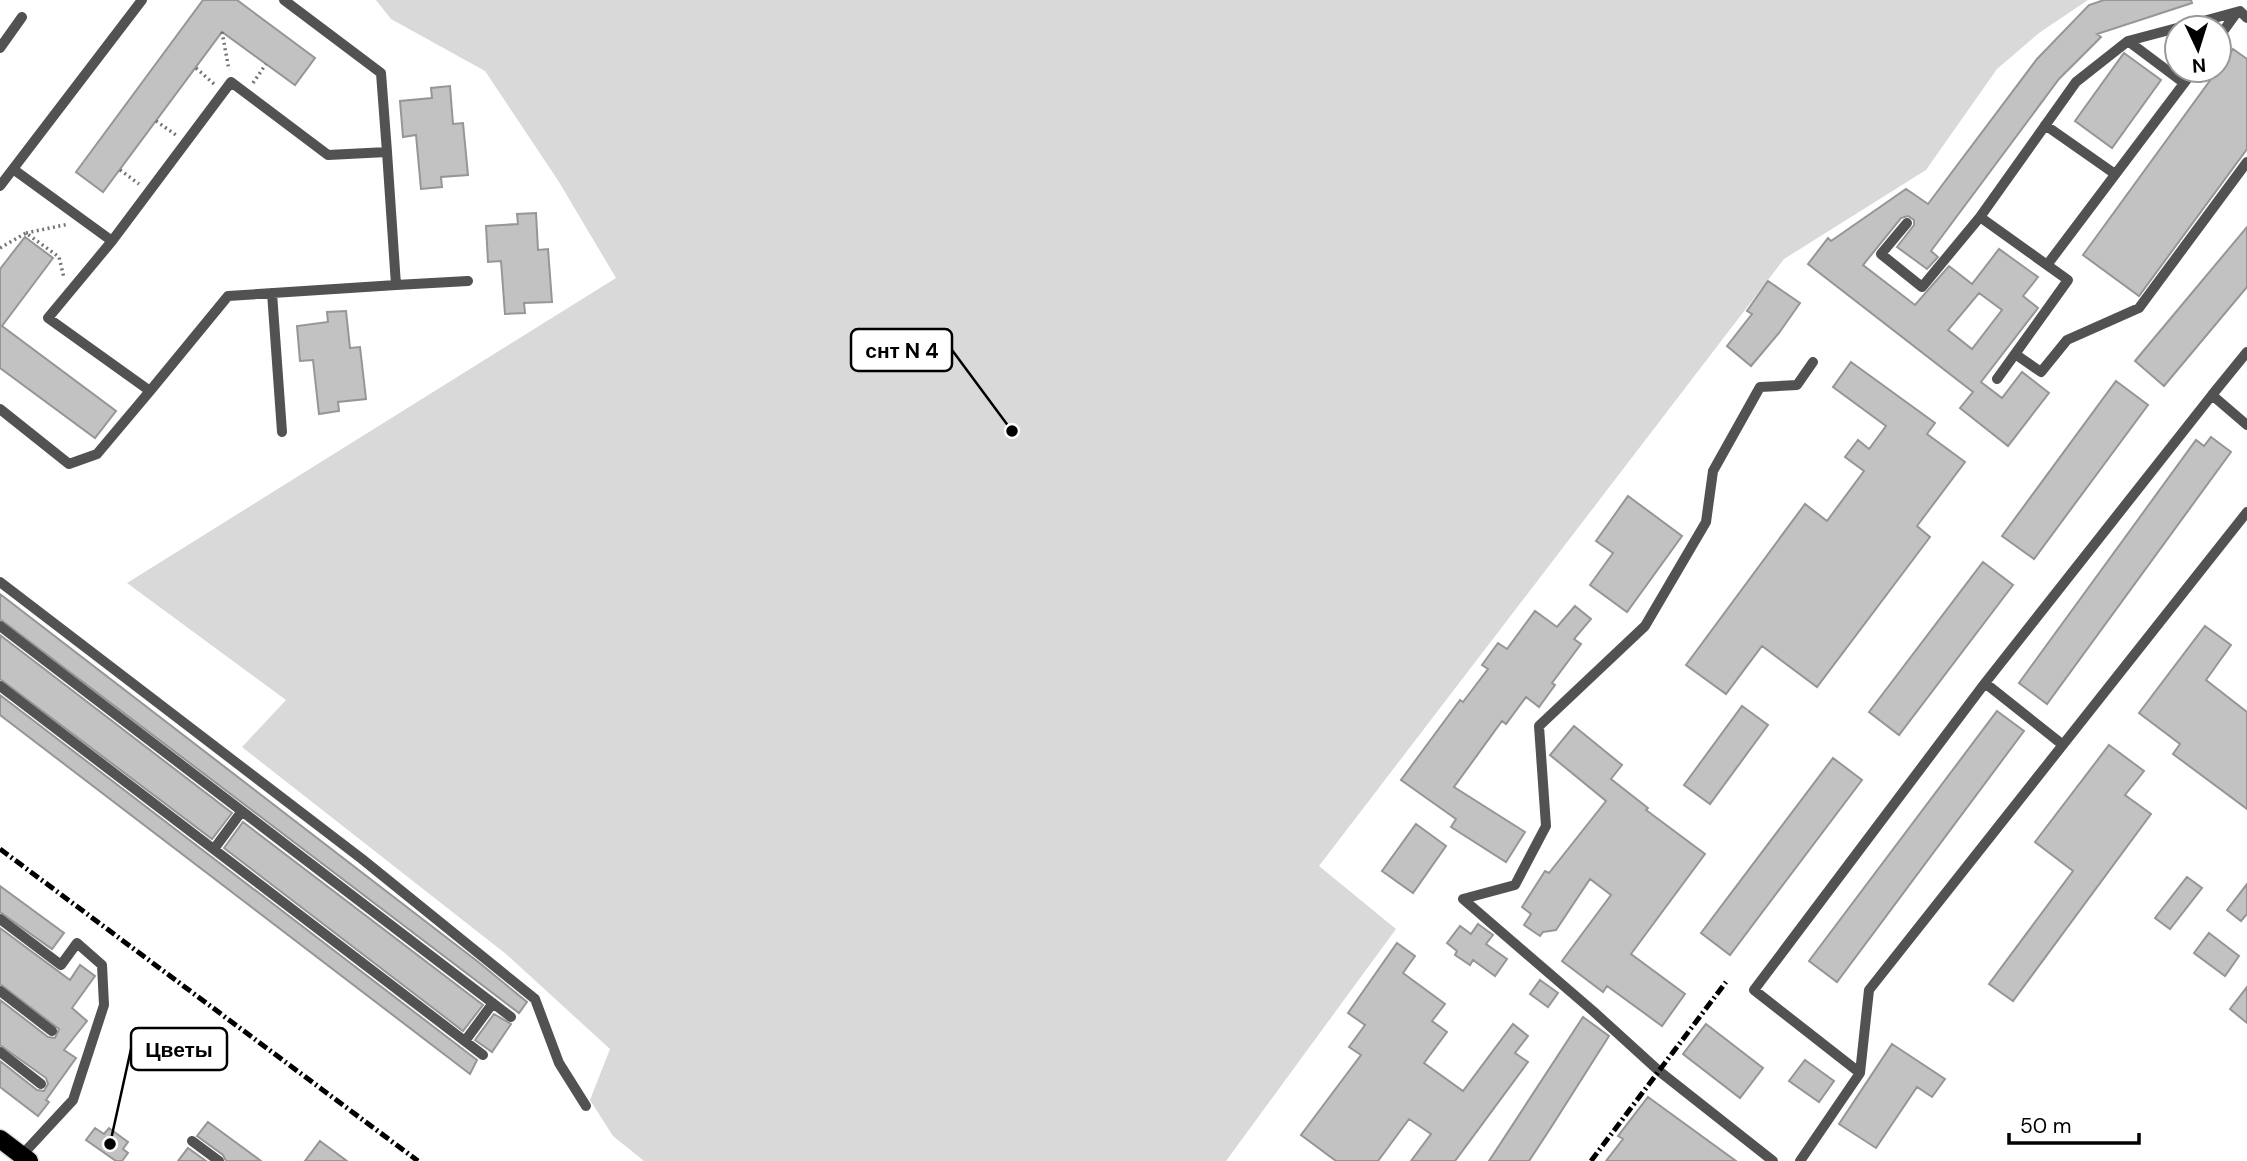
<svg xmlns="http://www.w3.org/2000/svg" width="2247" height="1161" font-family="'DM Sans',sans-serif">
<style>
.green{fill:#d9d9d9}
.building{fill:#c2c2c2;stroke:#969696;stroke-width:2;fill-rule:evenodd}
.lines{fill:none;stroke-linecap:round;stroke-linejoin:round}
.primary-casing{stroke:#dbdbdb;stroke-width:21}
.path{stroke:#747474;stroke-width:3.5;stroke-dasharray:2 3.5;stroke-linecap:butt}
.service{stroke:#525252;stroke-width:10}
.primary{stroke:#000;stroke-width:18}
.rail{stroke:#000;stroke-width:5;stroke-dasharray:10 3.5 2 3.5;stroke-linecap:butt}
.leader{fill:none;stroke:#000;stroke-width:2.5}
.callout-dot{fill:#000;stroke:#fff;stroke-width:2.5}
.callout{fill:#fff;stroke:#000;stroke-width:2.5}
.callout-label{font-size:21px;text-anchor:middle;font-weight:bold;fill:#000}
</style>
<rect width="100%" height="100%" fill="#fff"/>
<path class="green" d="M376,0H2088L2039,33L1997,69L1926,170L1784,259L1319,866L1396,929L1226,1161H644L613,1136L590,1100L610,1049L506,954L242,747L286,700L127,583L616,278L559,182L485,71L391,19Z"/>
<path class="building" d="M203,0H237L315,58L295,85L222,32L103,192L76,172Z
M2104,0H2191L2192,3L2097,34L2101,37L2059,79L1931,251L1938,257L1927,269L1897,247L1914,225V220L1908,216L1901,218L1863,265L1915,305L1949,266L1972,284L1999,249L2038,277L2023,296L2038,308L1981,382L2002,398L2022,372L2049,393L2008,446L1960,408L1973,392L1808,264L1828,238L1831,241L1906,189L1928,204L2037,59L2089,5ZM1979,293L2002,310L1972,349L1948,330Z
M2233,49L2247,59V149L2139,296L2083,255Z
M2124,53L2161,80L2112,148L2075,121Z
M450,86L453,124L463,123L468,175L441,177L442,187L421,189L416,135L403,137L400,101L432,98L431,88Z
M536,213L538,250L548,249L552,302L524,303L525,313L505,314L501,261L488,262L486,226L518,224L517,214Z
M2247,227V287L2164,386L2135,361Z
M25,237L53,258L2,326L116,411L95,438L0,368V269Z
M1768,281L1800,303L1779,333L1751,366L1727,346L1752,314L1747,311Z
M346,311L350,348L360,347L366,399L338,402L339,411L319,414L313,360L300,361L297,326L328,322L327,312Z
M1851,362L1935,423L1927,434L1965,462L1917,526L1930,537L1817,687L1762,646L1726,694L1686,665L1805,504L1827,521L1864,471L1845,457L1858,440L1869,449L1886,426L1833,387Z
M2116,381L2148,405L2034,559L2002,536Z
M2211,437L2231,452L2047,704L2019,683L2196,440L2204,446Z
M1628,496L1682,536L1627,612L1590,585L1613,553L1596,541Z
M1983,562L2013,585L1899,735L1869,712Z
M0,594L477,961L527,1002L519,1013L0,619Z
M1575,606L1591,619L1574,639L1581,644L1552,683L1555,685L1539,707L1526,697L1506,724L1502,721L1454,787L1525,832L1506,862L1451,827L1456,819L1401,780L1460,700L1463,702L1488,669L1482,665L1498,643L1507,649L1535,611L1557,627Z
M2205,626L2231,645L2206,680L2247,712V809L2173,754L2180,744L2139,713Z
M0,635L232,813L212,839L0,679Z
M0,695L477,1060L470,1074L0,715Z
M1742,706L1768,725L1710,804L1684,785Z
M1997,711L2024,731L1837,982L1809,961Z
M1574,726L1622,765L1611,779L1648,808L1646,810L1705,854L1631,954L1685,994L1662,1026L1607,986L1603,992L1562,961L1611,895L1590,879L1556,930L1543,932L1540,936L1524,925L1531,914L1522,907L1545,871L1549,873L1606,801L1550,755Z
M2109,745L2144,771L2125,795L2151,814L2013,1001L1989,984L2073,871L2035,842Z
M1833,758L1862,780L1730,955L1701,933Z
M243,822L483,1005L463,1031L224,848Z
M1416,824L1446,846L1413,893L1382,871Z
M2187,877L2202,888L2170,929L2155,918Z
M2247,884V914L2241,921L2227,910Z
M0,886L64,933L52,949L0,912Z
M1478,924L1493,935L1486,944L1507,959L1495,976L1473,960L1470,965L1455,955L1457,951L1447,943L1460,926L1471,934Z
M0,928L70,980L80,965L95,976L72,1008L87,1021L64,1050L76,1058L46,1100L49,1102L38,1116L0,1087V1061L37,1090L44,1091L48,1084L46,1078L0,1045V1000L48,1037L55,1038L59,1029L0,984Z
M2209,933L2239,956L2225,976L2194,953Z
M1397,943L1415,956L1403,973L1445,1004L1432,1021L1447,1032L1424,1063L1463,1091L1513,1024L1528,1036L1515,1053L1528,1062L1455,1161H1411L1431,1134L1409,1119L1378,1161H1336L1301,1135L1361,1055L1349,1047L1365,1025L1348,1013Z
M1540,980L1558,993L1548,1007L1530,994Z
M2247,987V1023L2230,1009Z
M494,1014L511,1024L492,1052L475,1040Z
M1583,1017L1609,1036L1550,1129L1529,1161H1489Z
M1706,1024L1763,1068L1740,1098L1683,1054Z
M1892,1044L1945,1079L1932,1097L1917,1087L1876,1148L1839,1124Z
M1805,1060L1834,1081L1819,1102L1789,1081Z
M1648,1097L1736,1161H1606L1623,1139L1618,1136Z
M208,1122L261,1161H226L223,1155L197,1136Z
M95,1128L104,1134L109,1128L128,1142L123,1149L128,1153L122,1161H116L86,1140Z
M320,1141L347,1161H305Z
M188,1148L206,1161H178Z"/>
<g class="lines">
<defs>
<path id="primary" d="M0,1139L29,1161"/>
</defs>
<use href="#primary" class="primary-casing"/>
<path class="path" d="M222,32L229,70
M196,68L214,84
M253,83L266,64
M156,121L176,135
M120,170L139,184
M26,233L69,224
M0,248L26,233L59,257L64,278"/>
<path class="service" d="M2178,28L2240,11L2247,18
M2219,37L2237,12
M2128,41L2184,83
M0,48L22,17
M2045,125L2115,174
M0,186L142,0
M1907,223L1881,254L1922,287L1980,217
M112,241L231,82L328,155L387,152L381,73L284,0
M2047,265L2194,70
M396,285L468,281
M272,293L282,432
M2247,352L2212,395L2247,425
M2015,354L2068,280L1980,217L2076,82L2128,41L2177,28
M1997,379L2015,354L2041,372L2067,340L2139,308L2247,162
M150,391L228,296L396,285L387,152
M0,409L69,464L97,454L150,391L48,318L112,241L13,169
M0,582L362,859L535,999L559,1063L586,1106
M0,626L511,1017
M1985,683L2063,745
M0,686L483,1055
M214,849L242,811
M1463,899L1515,885L1546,826L1539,726L1645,626L1706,522L1713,471L1760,387L1797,385L1813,362
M1463,899L1593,1011L1659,1071L1773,1161
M0,919L61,965L77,943L102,965L104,1005L73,1100L22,1155
M0,991L52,1031
M465,1041L493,1003
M0,1052L41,1084
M1860,1073L1754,990L1985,683L2212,395
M192,1141L219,1161
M1800,1161L1860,1073L1869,990L2247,512"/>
<use href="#primary" class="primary"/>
<path class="rail" d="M0,849L418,1161
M1591,1161L1726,982"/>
</g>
<path class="leader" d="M1012 431L952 350M110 1144L131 1049"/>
<g class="callout-dot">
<circle cx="1012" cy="431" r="7"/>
<circle cx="110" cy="1144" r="7"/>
</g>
<g class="callout">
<rect x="851" y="329" width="101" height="42" rx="7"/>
<rect x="131" y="1028" width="96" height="42" rx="7"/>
</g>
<g class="callout-label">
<text x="902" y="358">снт N 4</text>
<text x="179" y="1057">Цветы</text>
</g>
<g transform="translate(2198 49) rotate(176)"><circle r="33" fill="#ffffff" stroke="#999999" stroke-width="2"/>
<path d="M0-5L12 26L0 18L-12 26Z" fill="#000000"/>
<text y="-10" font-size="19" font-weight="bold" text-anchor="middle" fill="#000000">N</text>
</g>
<path d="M2009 1133v10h130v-10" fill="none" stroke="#000000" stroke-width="3.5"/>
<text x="2020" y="1133" font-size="21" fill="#000000" stroke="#ffffff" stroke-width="5" paint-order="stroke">50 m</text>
</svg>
